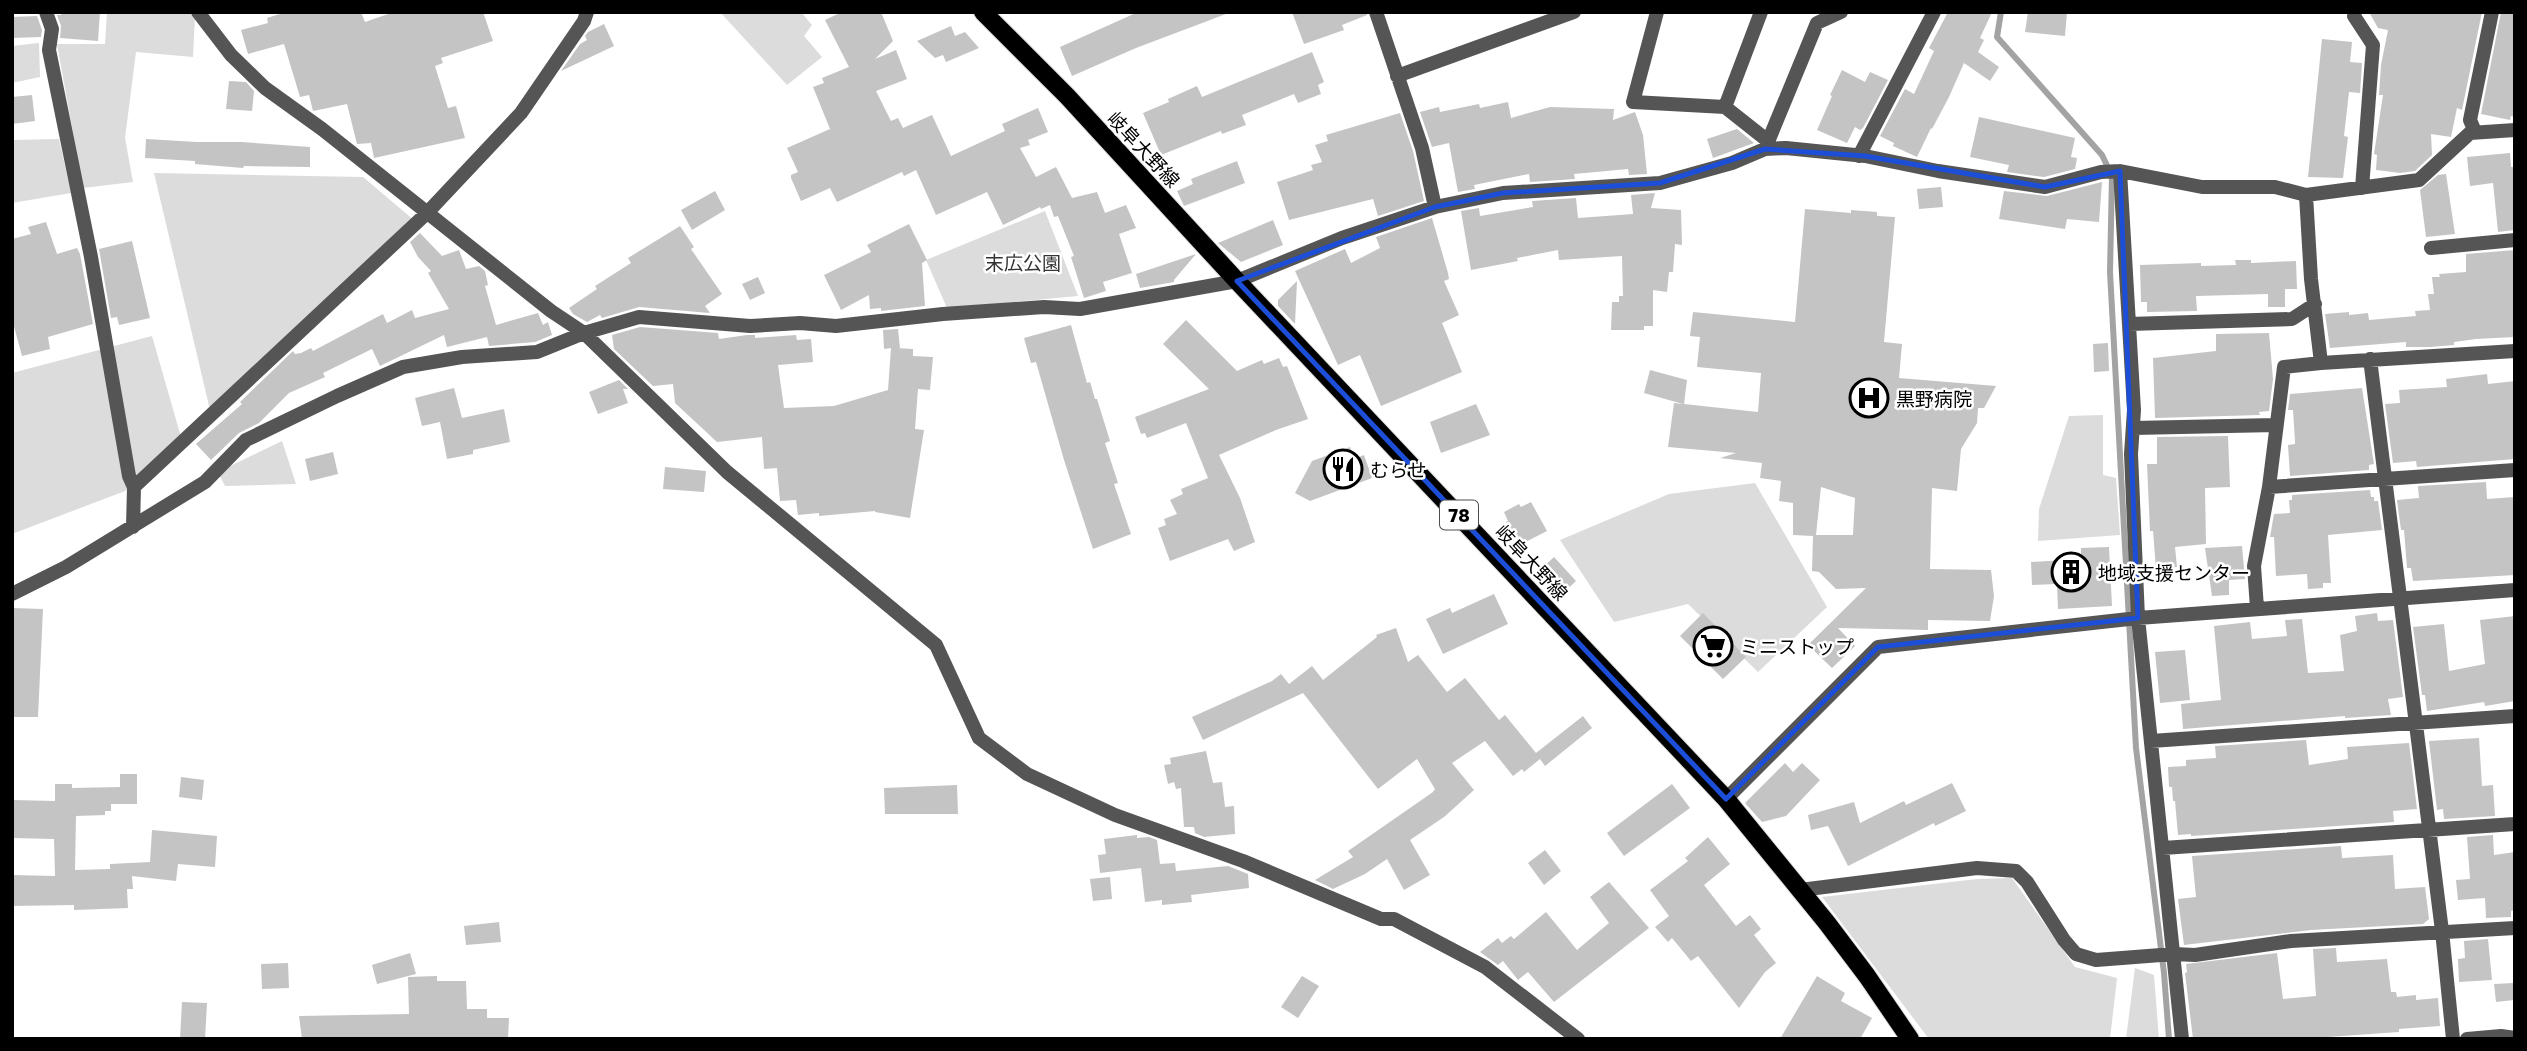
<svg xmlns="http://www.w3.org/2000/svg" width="2527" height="1051" font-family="'Golos Text','Noto Sans JP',sans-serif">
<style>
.green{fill:#dcdcdc}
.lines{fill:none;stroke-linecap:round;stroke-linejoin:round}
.stream{stroke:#a3a3a3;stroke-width:6}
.building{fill:#c4c4c4;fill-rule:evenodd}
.primary-casing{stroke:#dbdbdb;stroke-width:20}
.minor{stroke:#555;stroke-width:14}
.primary{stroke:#000;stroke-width:18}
.marked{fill:none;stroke:#1d4ed8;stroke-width:5;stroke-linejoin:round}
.labels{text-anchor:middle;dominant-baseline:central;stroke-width:5;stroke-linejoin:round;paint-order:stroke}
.shield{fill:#fff;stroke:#4c4c4c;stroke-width:2}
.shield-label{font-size:18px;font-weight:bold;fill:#000}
.street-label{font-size:19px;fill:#000;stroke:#fff}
.park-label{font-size:19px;fill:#333;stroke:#fff}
.poi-label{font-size:19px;fill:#000;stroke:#fff;text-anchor:start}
</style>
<rect width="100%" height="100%" fill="#fff"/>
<path class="green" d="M107,12H192L195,16L193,57L136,52L125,138L133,182L83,188L57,44H105Z
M720,12H801L812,25L804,36L822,57L787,85Z
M39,43L40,77L12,83V46Z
M59,139L71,193L12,203V140Z
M154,173L363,177L415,221L210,410Z
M1045,211L1078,296L947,308L926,260Z
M152,336L181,437L125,491L12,534V373Z
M2103,415V475L2116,478L2120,535L2038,541L2039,509L2069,416Z
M282,441L296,484L225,486L218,472Z
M1755,483L1827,607L1758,672L1688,604L1614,622L1560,540L1669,494Z
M2012,878L2075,967L2117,978L2110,1039H1929L1822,897L1977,879Z
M2135,968L2154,975L2159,1039H2126Z"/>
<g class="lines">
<path class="stream" d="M2001,12L1997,37L2102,155L2112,176L2110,272L2136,748L2164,973L2169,1039"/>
</g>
<path class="building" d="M61,12H100L98,41L60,38L61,26L57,15H61Z
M286,12H361L365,22L394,12H483L493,41L441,58L443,63L435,66L448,108L456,106L465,138L374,158L371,143L357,144L347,104L313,111L309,95L300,97L284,44L248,54L241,30L268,23L267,18Z
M842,12H881L893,41L875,59L896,50L907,79L876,91L891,121L898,118L903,128L932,115L951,156L1005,131L1002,124L1038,108L1048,132L1028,140L1030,145L1020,148L1036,177L1056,167L1072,198L1097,192L1105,213L1126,205L1136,228L1119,234L1132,273L1103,282L1106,291L1084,298L1071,257L1074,256L1058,216L1054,217L1050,205L1041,209L1040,207L1003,225L987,192L936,215L916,170L904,176L902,172L837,202L830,188L801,201L791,178V175L798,172L787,148L830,129L813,87L824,83L822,78L849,67L825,20Z
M1138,12L1226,14L1136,48L1072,76L1060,47Z
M1292,12H1367V15L1342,25L1344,30L1304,44Z
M1948,12H1992L1980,38L1984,40L1978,52L1999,67L1990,81L1964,63L1949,97L1932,129L1931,128L1917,157L1893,146L1894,143L1880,136L1905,89L1914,94L1934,51L1929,48Z
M2028,12H2067L2065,36L2025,32Z
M2369,12H2482L2462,110L2457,108L2451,137L2431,134L2432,155L2415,171L2400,173L2376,170L2377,155L2374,154L2383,95H2379L2381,65L2388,30L2378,28Z
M2501,12H2515V117L2511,116L2510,120L2481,114Z
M37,16L42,30L41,37L12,38V17Z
M604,24L614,46L561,71L580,44L587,40L585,36L588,32Z
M951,26L955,36L965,32L979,48L946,62L943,55L935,58L917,41Z
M2322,39L2352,42L2350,62L2362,63L2360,93L2349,92L2344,136L2348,137L2343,178L2308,177Z
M1312,52L1324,82L1318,85L1321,94L1298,103L1294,94L1242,115L1246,125L1222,134L1221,131L1161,155L1143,113L1169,102L1168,99L1197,86L1202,97Z
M1842,70L1865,82L1870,72L1888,80L1863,128L1860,130L1855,127L1847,143L1817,130L1832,96L1830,95Z
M229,81L246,82L254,91L252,111L226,109Z
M32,95L35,121L12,124V97Z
M1508,102L1511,118L1550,107L1614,109L1613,120L1635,112L1643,135L1647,174L1629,175L1628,169L1574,174L1575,179L1530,182L1529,174L1474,185L1475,189L1458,192L1449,143L1432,147L1420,112L1439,107L1440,112L1479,104L1480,108Z
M1400,113L1413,151L1424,201L1378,216L1373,199L1289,220L1277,182L1313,170L1311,165L1322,162L1315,145L1328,141L1326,135Z
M1979,117L2075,138L2071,157L2077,158L2075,169L2044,177L2007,172L2009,165L1970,157Z
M1737,129L1754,143L1713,158L1707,139Z
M146,139L197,142H242L310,147V167L244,166L243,168L195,164V161L145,158Z
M2510,153L2511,167H2515V230L2498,232L2493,183L2470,186L2467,157Z
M1237,161L1245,183L1184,206L1177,191L1193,184L1191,179Z
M2446,174L2455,234L2426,237L2420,190L2438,175Z
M2102,182L2099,222L2067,219L2065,229L1999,219L2004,191L2047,196Z
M1941,187L1943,207L1919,209L1917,189Z
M715,191L725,210L692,230L681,210Z
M1655,193L1651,208L1681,210L1682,245L1675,244L1673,272H1669L1667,292L1653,290V326H1644V330H1611L1612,302H1619V296H1623L1622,256L1559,260L1558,250L1517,258L1518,261L1471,270L1461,211L1479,208L1480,216L1533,207L1532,201L1576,198L1578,218L1633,214L1631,195Z
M1805,209L1851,213V210L1877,212V216L1895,217L1884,342L1902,344L1899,378L1996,386L1984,408H1978L1977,423L1961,449L1957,491L1932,488L1930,569L1991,570L1994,596L1990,621L1928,620V630L1838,628L1855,646L1832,668L1808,645L1866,588L1836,589L1819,572L1812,571L1813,536L1793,535V503L1779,501L1781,481L1760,478L1762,463L1720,458L1736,453L1668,447L1674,403L1683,404L1644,393L1650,370L1687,380L1684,404L1758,412L1761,373L1697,367L1700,337L1690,336L1693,312L1795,322ZM1821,487L1855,498L1853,535H1816Z
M1432,218L1448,273L1449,279L1444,281L1459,315L1442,323L1462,372L1381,406L1360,355L1338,365L1295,271L1345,249L1351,263L1380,248L1376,237Z
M1273,220L1283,245L1241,262L1218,243Z
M46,222L57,254L77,248L80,254L93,324L48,337L50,349L22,356L12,319V239L31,234L28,227Z
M909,224L927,260L922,263L925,306L881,311V308L870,309L869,295L841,310L824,275L871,252L867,245Z
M680,226L694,247L691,249L722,294L705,306L710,313L639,307L602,318L600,315L587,322L573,314L569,308L597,289L595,286L631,263L628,258Z
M420,233L442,256L459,250L466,269L479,266L485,271L488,285L485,286L496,325L538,313L543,325L548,322L552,335L535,342L489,346L487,337L447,347L444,335L380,366L372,349L323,373L325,377L289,393L259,423L239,433L211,460L196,444L242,404L240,402L293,351L295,354L301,353L311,348L313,351L383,314L387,323L412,310L415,318L449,309L428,273L431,271L418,257L410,242Z
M132,241L150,318L119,325L117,317L111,318L99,249Z
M2515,250V337L2476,339L2454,342V345L2430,347H2406V342L2330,348L2325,314L2349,312V315L2368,313L2369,320L2416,316L2415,311L2430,310L2428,294H2434L2432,277H2440L2439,274L2466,272V254Z
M1196,254L1174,280V282L1140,288L1136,274Z
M2235,260H2251V263L2296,261L2297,289H2285V307H2268V294L2196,296L2197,311L2147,312V302H2141L2140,265L2201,263V266L2236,265Z
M758,277L765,293L750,300L742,284Z
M1297,281L1295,324L1278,306V300Z
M1186,320L1237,371L1262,360L1264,364L1279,358L1283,367L1287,366L1308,419L1276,430L1219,455L1240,498L1255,542L1234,551L1228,539L1170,561L1158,528L1166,525L1164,519L1177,514L1170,500L1183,494L1181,489L1208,478L1186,423L1147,438L1145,433L1141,434L1135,417L1209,389L1163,344Z
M1071,325L1087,383L1090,382L1095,399H1097L1110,441L1105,443L1118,483L1114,484L1131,534L1093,549L1064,460L1036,362L1031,363L1024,338Z
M640,327L718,333L719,339L747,335H755V338L796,335L797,340L811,339L813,362L778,365L784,408L834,406L888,390L891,348L884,349L883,330L898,329L900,348H897L913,349V356L933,357L930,390L918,389L915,429L924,430L910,518L875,512V511L819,516V513L798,515L796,500L780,501L777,468L764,469L762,437L717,442L675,403L673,384L653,386L614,349L612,335Z
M2269,333L2273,379L2269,411L2259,412L2260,415L2155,418L2153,358L2216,351V334Z
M2108,343L2109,371L2094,372L2093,344Z
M2487,374L2488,384L2515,381V459L2417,467L2416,461L2393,463L2385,404L2400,403L2399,390L2447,387L2446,379Z
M619,380L628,389H623L628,403L598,414L589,392Z
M454,388L462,418L504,409L510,442L473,450V454L447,459L440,422L422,426L415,398Z
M2362,388L2374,464L2369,465V470L2290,476L2288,445L2295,444V441L2293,410H2288L2290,394Z
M1476,404L1490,435L1441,453L1430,422Z
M2228,436L2230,487L2205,488L2206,544L2175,547L2177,567L2156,569L2153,531H2150L2147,464H2157V437Z
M1350,447L1354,459L1364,455L1372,478L1310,501L1295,493L1312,461Z
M333,452L338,474L310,481L305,459Z
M665,467L706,471L704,492L663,489Z
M2486,482L2487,499L2515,497V575L2413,581L2411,568H2407L2404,530H2401L2397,500L2419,498L2418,486Z
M2370,490L2371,497H2374V501H2378L2382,530L2328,535L2331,583H2323V588L2308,589L2307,574L2276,576L2274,537H2270L2274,514L2290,513L2289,500H2292V495Z
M1531,502L1547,531L1516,547L1508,530L1510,529L1506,522L1508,521L1504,512L1519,504L1521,507Z
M2242,546L2245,579L2229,580V595L2212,596L2205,548Z
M2109,547L2112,606L2058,609L2057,584L2032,585L2031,562L2081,559V548Z
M1554,557L1576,581L1559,597L1537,573Z
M1494,594L1508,624L1443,654L1426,619L1450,608L1452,613Z
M12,608L43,609L38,717H12Z
M1703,613L1746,657L1723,679L1680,636Z
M2377,613L2378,621L2393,620L2403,697L2388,699L2391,715L2345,718V716L2183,729L2181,704L2221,700L2214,626L2250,622L2252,639L2287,636L2285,620L2302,619L2308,673L2344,671L2340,635L2357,631L2355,616Z
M2515,616V701L2485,706L2484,702L2427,711L2425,695H2422L2413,627L2444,624L2449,671L2485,664L2480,620Z
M1396,628L1408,662L1418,655L1447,692L1465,678L1499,720L1505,715L1536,753L1583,716L1592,728L1545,766L1540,759L1524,772L1522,769L1513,776L1485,741L1452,763L1474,790L1444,817L1410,840L1430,875L1404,890L1387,859L1365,874L1333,889L1315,880L1353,857L1348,851L1433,792L1435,789L1417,759L1378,789L1303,693L1203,740L1192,717L1272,681L1281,674L1289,684L1312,666L1323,680L1377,637L1376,635Z
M2185,650L2190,700L2160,703L2155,652Z
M2479,738L2482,786L2493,785L2495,816L2444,819L2443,809L2437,810L2429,741Z
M2306,740L2309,765L2348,759L2347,747L2409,743L2417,809L2393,811L2394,822L2191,836V834L2178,835L2175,801H2173L2172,787H2169L2168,767L2186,766V760L2216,758L2215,746Z
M1206,751L1213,783L1222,782L1225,807L1234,806L1235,834L1204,837L1195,833L1194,827H1184L1181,788L1176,789L1174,782L1168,784L1164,765L1171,764L1170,758Z
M1785,763L1793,772L1802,763L1820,780L1786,816L1762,822L1745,803Z
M120,774H137V804H111V811H105V815L76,816L75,870L110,869V864L150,862L152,830L217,836L215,867L178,864L176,881L132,876L133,889H127L128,908L74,910V905L12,906V875L55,876L54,839L12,838V800L55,801V784H72V788L120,787Z
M181,777L204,780L202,800L179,797Z
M1952,783L1966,811L1935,826L1934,823L1848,866L1828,826L1811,830L1808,815L1854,802L1860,823L1904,801L1906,805Z
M1672,784L1690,808L1624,856L1607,833Z
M957,785L958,814H885L884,788Z
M1137,835V838L1149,837L1157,840L1160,864L1175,863L1176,871L1228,866L1248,874L1249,888L1191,895L1192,902L1162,905V900L1145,902L1141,868L1100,873L1098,855L1106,854L1104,839Z
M2493,835L2494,855L2515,852V910L2511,911V917L2486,918L2485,898L2458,900L2456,880L2470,879L2467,837Z
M1708,837L1730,864L1704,885L1736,926L1750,915L1761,929L1754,935L1776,963L1765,972L1739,1008L1698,956L1691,961L1672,938L1668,942L1655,927L1669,916L1650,890L1688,861L1685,858Z
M2341,846L2342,858L2393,855L2395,889L2425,887L2429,919L2423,924L2311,930L2184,945L2178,899L2196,897L2192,856Z
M1545,850L1561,871L1544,885L1528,863Z
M1110,877L1112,899L1093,901L1090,879Z
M1609,882L1649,928L1554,1002L1528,972L1518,980L1503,961L1498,965L1480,952L1498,938L1502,943L1511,936L1514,939L1546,912L1577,950L1609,923L1590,897Z
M499,922L501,942L466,945L464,926Z
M2488,939L2492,980L2459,982L2458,959L2465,958L2464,941Z
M2336,948L2337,962L2387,959L2391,992H2396L2397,997L2416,995V1000L2438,998L2440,1026L2399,1029V1032L2299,1039H2193L2185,973L2187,972L2186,964L2277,953L2283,999L2316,996L2313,949Z
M410,953L416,974L377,984L372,965Z
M288,963L289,988L262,989L261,964Z
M437,976V981H466L467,1009H487V1018H509L508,1039H302L299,1016L409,1014L408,977Z
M1302,976L1319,986L1298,1018L1281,1007Z
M1817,976L1845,993L1841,1001L1872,1018L1860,1039H1780Z
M2513,983L2514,1000L2496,1002L2494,984Z
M182,1002L207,1003L205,1039H180Z"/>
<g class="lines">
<defs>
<path id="primary" d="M983,12L1067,96L1237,281L1726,799L1827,923L1867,976L1910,1039"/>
</defs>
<use href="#primary" class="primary-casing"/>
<path class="minor" d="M46,12L52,29L49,50L91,257L129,476L134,487L133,527
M198,12L231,55L265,88L322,129L551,311L584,333L727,472L936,645L979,738L1027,774L1115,815L1243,861L1381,919H1394L1485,967L1578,1039
M1376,12L1422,148L1435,207
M1657,12L1633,102L1725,107L1768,141
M2355,12L2354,16L2373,45L2362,188
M1397,76L1574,12
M1725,107L1761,12
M2475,132L2470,120L2492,12
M1765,149L1817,23L1841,12
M1859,156L1934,12
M2120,171L2134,410L2131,454L2138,618L2182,1039
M2306,195L2419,180L2470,133L2515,130
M2431,248L2515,240
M2129,324L2292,319L2315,304
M2370,359L2442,931L2453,1039
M2133,428L2276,425
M134,487L427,213L521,113L584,21L587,12
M2269,487L2515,470
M12,594L66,567L205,482L246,440L337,396L403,367L462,357L537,352L584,333L639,317L750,326L800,323L836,326L943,314L1044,307L1080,309L1237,281L1342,238L1435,207L1503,193L1660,183L1732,163L1765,149L1786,148L1865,156L1938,171L2045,187L2101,172L2120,171L2202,187H2275L2306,195L2311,279L2321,363L2515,351
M2257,608L2254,566L2269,487L2284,367L2321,363
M2151,741L2515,716
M1726,799L1878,647L2138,618L2515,590
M2163,848L2515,824
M1800,890L1977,868L2016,871L2027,882L2064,940L2076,954L2096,960L2174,954L2195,955L2291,941L2515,928
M2467,1039L2501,1036L2515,1038"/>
<use href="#primary" class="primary"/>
</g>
<path class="marked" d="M1765,149L1865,156L2045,187L2120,171L2138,618L1878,647L1726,799L1237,281L1435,207L1503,193L1660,183Z"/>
<defs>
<symbol id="hospital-ring" viewBox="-11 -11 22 22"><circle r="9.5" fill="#fff" stroke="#000" stroke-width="1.5"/><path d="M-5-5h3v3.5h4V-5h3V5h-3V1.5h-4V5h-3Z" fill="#000"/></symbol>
<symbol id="restaurant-ring" viewBox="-11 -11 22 22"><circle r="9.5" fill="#fff" stroke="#000" stroke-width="1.5"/><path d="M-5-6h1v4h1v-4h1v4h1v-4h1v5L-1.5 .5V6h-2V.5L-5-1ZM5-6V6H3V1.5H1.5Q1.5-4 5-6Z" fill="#000"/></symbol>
<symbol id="building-ring" viewBox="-11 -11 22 22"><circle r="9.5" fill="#fff" stroke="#000" stroke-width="1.5"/><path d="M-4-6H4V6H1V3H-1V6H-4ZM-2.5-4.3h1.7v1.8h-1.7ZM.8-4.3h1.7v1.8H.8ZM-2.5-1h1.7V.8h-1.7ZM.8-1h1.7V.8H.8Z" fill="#000"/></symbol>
<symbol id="supermarket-ring" viewBox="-11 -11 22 22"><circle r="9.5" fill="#fff" stroke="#000" stroke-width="1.5"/><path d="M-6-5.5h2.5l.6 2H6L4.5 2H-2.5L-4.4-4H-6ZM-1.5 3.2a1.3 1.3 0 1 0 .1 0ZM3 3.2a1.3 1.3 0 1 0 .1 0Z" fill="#000"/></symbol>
</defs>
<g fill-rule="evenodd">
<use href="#hospital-ring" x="1847" y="376" width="44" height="44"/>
<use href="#restaurant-ring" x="1321" y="447" width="44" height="44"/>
<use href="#building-ring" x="2049" y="550" width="44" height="44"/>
<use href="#supermarket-ring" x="1691" y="624" width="44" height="44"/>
</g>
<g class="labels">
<rect class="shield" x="1440" y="500.5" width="38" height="29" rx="5"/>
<g class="shield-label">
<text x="1459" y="515">78</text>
</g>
<g class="street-label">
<text transform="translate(1144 149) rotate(47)">岐阜大野線</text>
<text transform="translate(1532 562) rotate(47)">岐阜大野線</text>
</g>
<g class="park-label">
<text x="1023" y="262">末広公園</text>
</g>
<g class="poi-label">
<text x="1896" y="398">黒野病院</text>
<text x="1370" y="469">むらせ</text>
<text x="2098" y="572">地域支援センター</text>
<text x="1740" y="646">ミニストップ</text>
</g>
</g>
<rect width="2527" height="1051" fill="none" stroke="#000000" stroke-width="28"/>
</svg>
